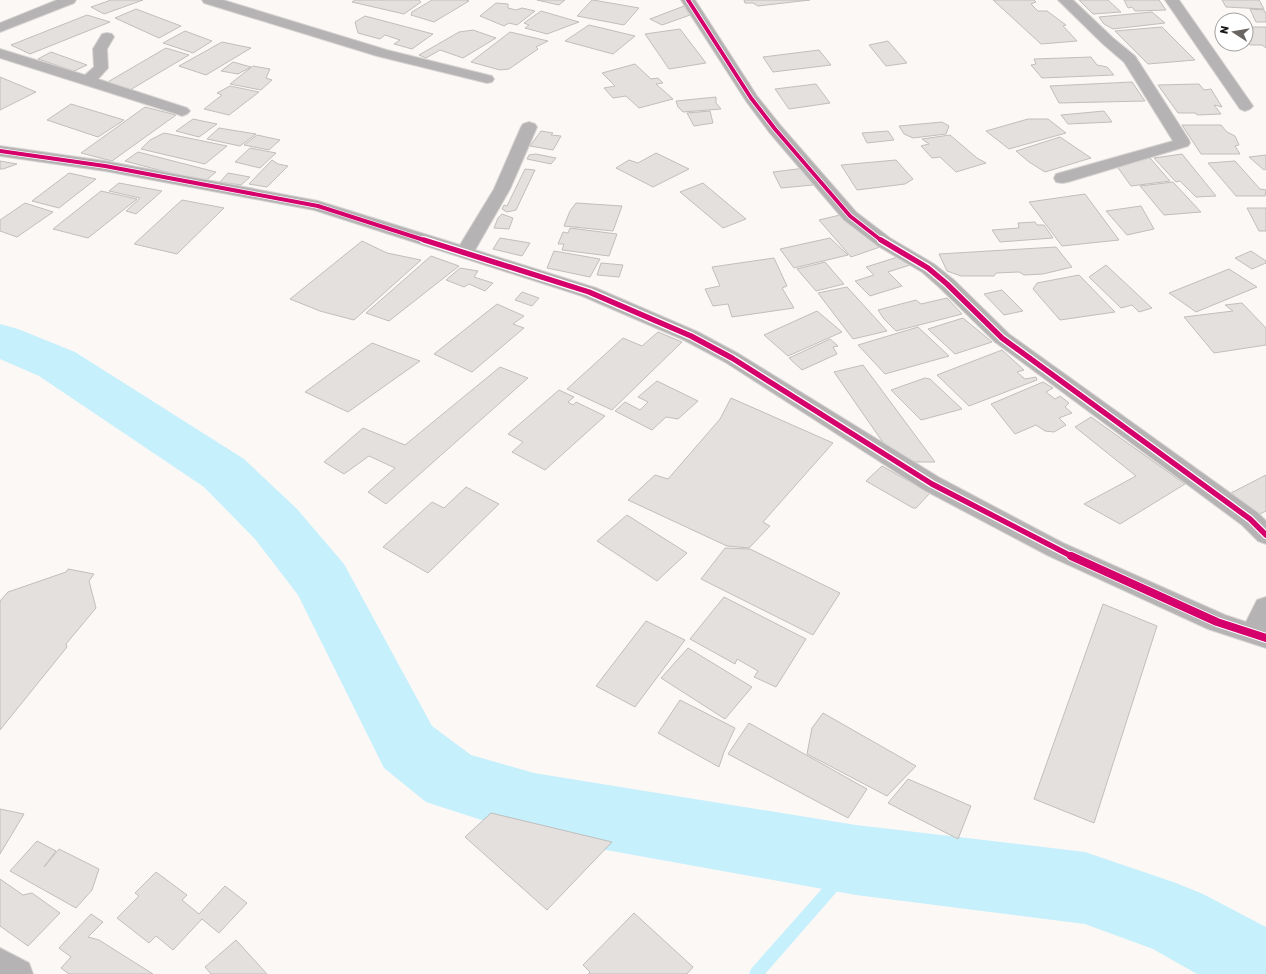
<svg xmlns="http://www.w3.org/2000/svg" width="1266" height="974" font-family="Rubik,sans-serif">
<style>
.lines{fill:none;stroke-linecap:round;stroke-linejoin:round}
.stream{fill:#c5f0fc;fill-rule:evenodd}
.river{fill:#c5f0fc;fill-rule:evenodd}
.building{fill:#e3e0de;stroke:#c1bebc}
.minor-casing{stroke:#d7d4d3;stroke-width:2}
.minor{fill:#b5b3b3;fill-rule:evenodd}
.cycleway-far2-casing{stroke:#fff;stroke-width:5.5}
.cycleway-far1-casing{stroke:#fff;stroke-width:8}
.cycleway-casing{stroke:#fff;stroke-width:10}
.cycleway-far2{stroke:#d6006c;stroke-width:4}
.cycleway-far1{stroke:#d6006c;stroke-width:5.5}
.cycleway{stroke:#d6006c;stroke-width:8}
</style>
<rect width="100%" height="100%" fill="#fcf8f6"/>
<g class="lines">
<path class="stream" d="M856,854L861,856L863,860L861,864L765,974H749L751,969L851,856Z"/>
<path class="river" d="M0,324L18,329L75,352L244,459L297,509L344,564L432,726L471,755L534,773L856,825L1085,852L1176,883L1203,894L1266,927V974H1197L1153,949L1085,924L856,895L534,837L426,802L384,768L298,595L255,539L204,487L39,376L0,359Z"/>
</g>
<path class="building" d="M111,0H143L104,14L91,7Z
M355,0H419L421,2L404,14L352,2Z
M432,0H466L469,1L434,22L411,15L412,12Z
M537,0H565L559,5Z
M592,0H593L639,8L624,25L577,16Z
M744,0H810L758,6L753,3H745Z
M993,0H1034L1036,2L1031,4L1038,11H1047L1066,25L1063,26L1077,41L1041,44Z
M1079,0H1108L1121,12L1093,14Z
M1124,0H1159L1166,10L1135,11L1132,7L1128,8Z
M1222,0H1259L1264,9L1226,7Z
M496,3L508,4V8L516,10L522,8L535,11L517,25L509,23L504,26L480,16Z
M684,6L690,15L662,25L650,19Z
M136,9L181,26L159,38L115,18Z
M1250,9L1264,10L1266,14V22H1256Z
M541,11L579,22L547,34L525,28L529,25L524,23Z
M1152,12L1165,23L1113,29L1104,24L1099,17Z
M87,15L110,22L30,54L11,45Z
M365,16L433,34L412,49L394,44L400,40L385,35L380,39L358,33L355,22Z
M589,25L635,36L613,54L565,41Z
M1162,27L1195,60L1148,64L1115,31Z
M1246,27H1266V48L1262,45H1250L1246,41Z
M680,29L706,63L669,69L645,34Z
M473,30L496,38L463,58L440,50L426,58L419,55L459,32Z
M185,31L212,41L193,53L163,43Z
M510,32L548,41L536,47L538,49L509,69L500,70L471,62Z
M888,41L907,63L886,66L869,45Z
M222,42L251,48L206,75L179,66Z
M166,48L189,55L130,90L106,83Z
M819,50L831,65L773,72L763,57Z
M51,52L87,65L74,71L38,59Z
M1091,57L1097,65L1107,67L1114,75L1042,78L1031,65L1036,64L1034,59Z
M233,62L251,67L238,74L221,71Z
M635,64L651,79L658,78L663,83L656,84L673,99L639,108L626,96L613,98L604,88L615,86L602,73Z
M253,66L270,69L266,78L272,80L261,90L230,84Z
M0,77L36,92L0,110Z
M1132,82L1145,101L1059,103L1050,86Z
M816,84L830,103L789,109L775,89Z
M1199,84L1204,90L1211,89L1222,107L1214,105L1221,114L1197,115L1196,113H1178L1158,85Z
M230,86L259,92L229,115L204,109L222,95L217,93Z
M716,97V103L721,109L683,112L678,107L676,101Z
M71,104L124,120L98,137L47,120Z
M145,107L176,115L112,161L81,153Z
M710,111L713,123L694,126L687,113Z
M1104,111L1112,122L1068,124L1061,115Z
M193,119L217,124L199,137L176,131Z
M1028,119H1048L1066,133L1009,149L986,131Z
M942,122L949,126L946,134L913,138L904,134L899,126Z
M1182,125H1221L1227,132L1235,136L1239,145L1235,146L1240,154H1201Z
M219,128L256,134L240,146L207,139Z
M541,131L553,133L551,135L561,136L553,150L530,146Z
M888,131L894,140L867,143L862,133Z
M164,133L227,146L205,164L141,149L150,140Z
M257,135L280,140L269,150L244,145Z
M950,135L977,158L986,163L956,172L940,157L932,158L921,146L929,144L922,139Z
M1060,137L1091,158L1045,172L1029,162L1016,151Z
M250,148L276,153L260,168L235,162Z
M138,152L216,172L204,182L125,161Z
M656,153L689,169L653,187L616,168L629,160L638,163Z
M536,154L556,158L551,164L527,159L529,155Z
M1182,154L1216,196L1196,197L1180,181L1176,182L1154,158Z
M1266,155V169L1264,170L1249,157Z
M1150,158L1170,181L1131,186L1116,165Z
M272,160L278,164L288,166L267,187L249,184Z
M896,160L913,179L905,184L857,190L841,165Z
M0,161L17,164L3,169H0Z
M1235,161L1260,189L1266,190L1265,196H1236L1208,163Z
M805,168L813,185L781,188L773,172Z
M525,169L535,170L516,210L507,212L502,209L504,205L507,206Z
M69,173L96,179L59,208L32,201Z
M228,173L250,177L241,185L220,182Z
M1173,182L1201,212L1164,215L1140,186Z
M119,183L162,191L136,214L126,211L140,198L109,191Z
M703,183L746,219L723,228L680,192Z
M101,191L137,199L88,238L53,229Z
M1085,194L1119,240L1062,246L1029,202Z
M182,200L224,208L177,254L134,244Z
M25,203L53,212L17,237L0,231V220Z
M576,203L622,206L613,231L564,226L570,211Z
M1141,206L1154,229L1127,235L1106,211Z
M1247,208H1266V231H1259Z
M502,214L513,218L509,229L494,228L498,218Z
M840,215L880,247L851,257L819,220Z
M1035,222L1037,225H1044L1053,238L1000,242L992,230L1019,228L1018,223Z
M570,228L617,234L609,256L562,250L564,244H558L563,232L568,233Z
M500,238L530,243L522,256L493,249Z
M830,238L848,255L794,268L780,249Z
M362,241L387,253L421,260L354,320L320,311L290,299Z
M1056,247L1072,267L1043,274L1024,275L1019,272L996,273L994,276H961L947,271L939,254Z
M554,251L600,259L590,277L547,268Z
M1251,251L1266,261V263L1252,269L1235,258Z
M431,256L459,266L389,321L366,313Z
M901,256L910,265L888,272L902,286L870,296L855,281L874,275L866,267Z
M774,258L787,286L782,288L794,308L732,317L728,304L713,306L705,289L720,286L712,267Z
M825,262L844,284L816,291L797,269Z
M601,263L623,265L619,277L597,275Z
M1106,265L1152,308L1139,312L1132,305L1121,308L1089,277Z
M460,268L478,271L474,277L493,283L485,291L469,284L464,287L446,280Z
M1229,269L1257,287L1196,312L1169,293Z
M1079,275L1115,312L1060,320L1033,289L1037,283Z
M847,287L887,331L853,339L818,293Z
M1002,290L1023,311L1004,315L984,294Z
M522,292L539,298L532,306L515,300Z
M947,298L962,314L896,331L884,319L878,310L916,300L921,304Z
M1242,303L1266,328V345L1214,353L1184,317L1233,311L1225,305Z
M497,304L524,316L513,324L524,328L472,372L434,354Z
M817,311L842,332L788,356L764,335Z
M963,318L992,342L955,354L928,329Z
M918,327L949,356L885,374L858,345Z
M658,332L682,342L612,410L567,389L623,338L642,346Z
M830,339L838,346L833,347L837,354L802,370L789,358Z
M372,343L420,361L348,412L305,392Z
M1002,350L1024,370L1017,372L1025,379L1036,377L1037,380L969,406L937,375Z
M863,365L935,462H905L882,441L834,372Z
M500,367L528,378L386,504L368,492L395,468L369,456L344,474L324,462L363,428L405,445Z
M925,378L930,379L962,409L921,420L891,390Z
M657,381L698,401L678,419L666,417L652,430L615,411L625,402L640,410L648,402L638,397Z
M1043,382L1053,388L1046,392L1055,399L1060,396L1069,403L1065,407L1072,413L1059,418L1066,425L1054,432L1045,431L1036,425L1015,434L991,404Z
M559,390L574,397L568,402L573,405L576,402L605,416L545,470L512,452L523,442L508,434Z
M731,398L833,443L763,522L770,526L749,548L727,546L628,500L655,475L668,479L720,419Z
M1091,417L1185,484L1120,524L1084,504L1136,476L1075,427Z
M882,466L930,493L916,508H913L866,481Z
M1266,475V511L1258,515L1231,493Z
M466,487L499,504L428,573L383,547L432,502L444,508Z
M627,515L687,553L657,581L597,541Z
M725,548L750,549L840,593L813,635L701,579Z
M68,569L94,574L89,581L96,608L66,644L67,647L0,730V601L8,592L66,572Z
M724,597L806,639L776,687L754,677L758,671L737,659L735,664L690,639Z
M1103,604L1157,626L1094,823L1034,799Z
M646,621L685,640L635,707L596,686Z
M688,648L752,687L725,719L661,678Z
M680,700L735,728L724,752L719,767L658,733Z
M823,713L916,766L887,796L807,754L812,728Z
M749,723L867,789L848,818L728,754Z
M908,779L971,806L958,839L888,803Z
M0,809L24,814L0,854Z
M491,813L612,842L547,910L465,837Z
M37,841L56,851L44,867L59,849L99,869L92,890L76,908L10,871Z
M156,872L187,895L182,900L199,914L225,886L247,903L219,933L202,919L173,950L156,936L149,943L117,918L139,896L135,893Z
M0,879L23,895L32,893L60,913L28,946L0,926Z
M634,913L693,967L687,974H588L590,972L583,965Z
M91,914L103,922L88,937L99,940L153,974H69L61,968L71,957L59,948Z
M236,940L267,974H211L205,967Z"/>
<g class="lines">
<defs>
<path id="minor" d="M57,0H76L74,3L0,32V23Z
M202,0H223L387,50L492,76L494,79L492,82L487,83L377,56L204,3Z
M681,0H695L757,96L781,126L856,212L890,238L934,264L954,280L1009,334L1258,513L1266,521V544L1258,541L1242,525L995,342L940,288L922,272L878,246L844,220L769,132L746,101Z
M1058,0H1073L1113,38L1135,56L1189,140L1190,143L1188,146L1068,182L1062,183L1056,182L1054,178L1056,174L1173,141L1124,62L1103,44Z
M1165,0H1179L1253,106L1250,109L1245,111L1240,109Z
M107,33L112,34L114,37L107,49L108,68L98,79L187,108L190,111L187,114L182,116L177,114L0,58V49L85,75L94,67L93,49L102,34Z
M529,122L535,124L537,127L510,189L475,250L596,288L698,332L739,354L940,478L1063,543L1225,615L1246,622L1257,600L1266,597V648L1208,629L1047,555L924,490L725,362L684,340L582,296L314,210L105,171L0,156V146L105,161L318,201L460,245L494,189L521,127L523,124Z
M0,948L29,963L33,974H0Z"/>
</defs>
<use href="#minor" class="minor-casing"/>
<use href="#minor" class="minor"/>
<defs>
<path id="cycleway-far2" d="M688,0L751,98L775,129L850,216L882,241
M0,151L105,166L318,206L427,241"/>
<path id="cycleway-far1" d="M424,240L589,292L691,336L732,358L932,484L1073,557
M881,240L928,268L947,284L1002,338L1250,519L1266,535"/>
<path id="cycleway" d="M1071,556L1217,622L1266,638"/>
</defs>
<use href="#cycleway-far2" class="cycleway-far2-casing"/>
<use href="#cycleway-far1" class="cycleway-far1-casing"/>
<use href="#cycleway" class="cycleway-casing"/>
<use href="#cycleway-far2" class="cycleway-far2"/>
<use href="#cycleway-far1" class="cycleway-far1"/>
<use href="#cycleway" class="cycleway"/>
</g>
<g transform="translate(1234 32) rotate(282)"><circle r="19" fill="#ffffff" stroke="#a3a2a1"/>
<path d="M0-3L7 15L0 10L-7 15Z" fill="#686563"/>
<text y="-6" font-size="11" font-weight="bold" text-anchor="middle" fill="#181614">N</text>
</g>
</svg>
